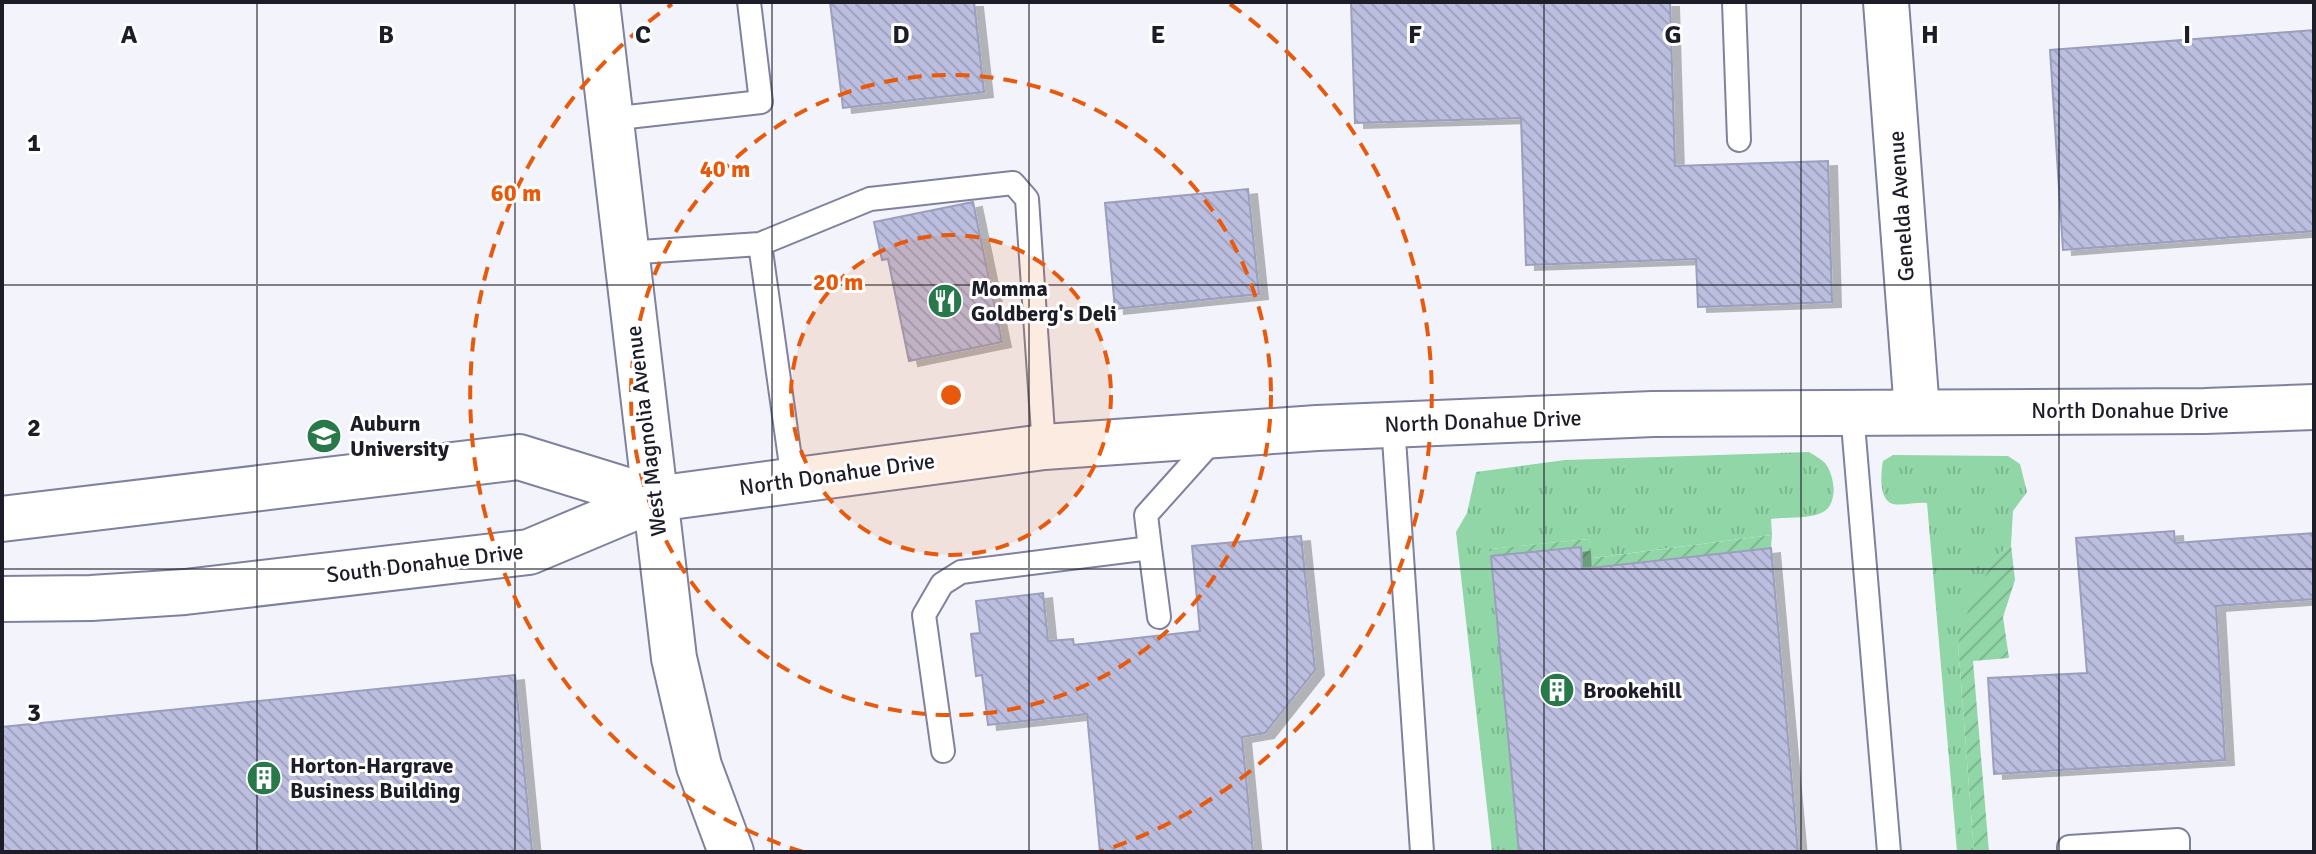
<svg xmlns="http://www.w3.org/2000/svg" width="2316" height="854" font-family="Signika,sans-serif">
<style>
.grass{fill:url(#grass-tufts)}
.garden{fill:url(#garden-furrows)}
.building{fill:url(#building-back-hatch);stroke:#9b9ebd;stroke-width:2;filter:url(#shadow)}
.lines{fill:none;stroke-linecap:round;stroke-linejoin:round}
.service-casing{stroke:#7f819f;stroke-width:26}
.minor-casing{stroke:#7f819f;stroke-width:48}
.tertiary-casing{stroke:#7f819f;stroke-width:48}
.service{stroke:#fff;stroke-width:22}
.minor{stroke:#fff;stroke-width:44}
.tertiary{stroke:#fff;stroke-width:44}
.grid{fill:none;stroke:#1c1d29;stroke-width:2;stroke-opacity:0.55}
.ring{fill:none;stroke:#e8590c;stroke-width:4;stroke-dasharray:14 10}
.labels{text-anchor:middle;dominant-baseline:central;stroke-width:6;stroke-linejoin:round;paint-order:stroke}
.street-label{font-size:22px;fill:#1c1d29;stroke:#fff}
.poi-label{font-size:22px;font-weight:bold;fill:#1c1d29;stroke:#fff;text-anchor:start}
.grid-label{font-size:26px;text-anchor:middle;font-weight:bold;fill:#1c1d29;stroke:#fff;stroke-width:6;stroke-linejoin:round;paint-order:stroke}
.centre{fill:#e8590c;stroke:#fff;stroke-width:4}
.ring-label{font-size:24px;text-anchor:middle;font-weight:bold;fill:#e8590c;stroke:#fff;stroke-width:6;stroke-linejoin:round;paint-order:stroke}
</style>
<defs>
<pattern id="grass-tufts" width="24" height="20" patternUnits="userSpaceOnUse" patternTransform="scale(2)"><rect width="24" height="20" fill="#91d6a7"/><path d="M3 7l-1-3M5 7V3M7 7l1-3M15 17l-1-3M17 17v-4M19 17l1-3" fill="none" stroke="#7cb790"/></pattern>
<pattern id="garden-furrows" width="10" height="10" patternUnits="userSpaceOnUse" patternTransform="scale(2)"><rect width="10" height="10" fill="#91d6a7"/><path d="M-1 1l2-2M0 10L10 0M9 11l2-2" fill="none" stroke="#7cb790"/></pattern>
<pattern id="building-back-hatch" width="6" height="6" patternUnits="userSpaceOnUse" patternTransform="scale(2)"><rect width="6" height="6" fill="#bbbede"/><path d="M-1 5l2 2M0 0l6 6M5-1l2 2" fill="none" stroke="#a0a3be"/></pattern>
<filter id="shadow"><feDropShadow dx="9" dy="5" stdDeviation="0" flood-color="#0004"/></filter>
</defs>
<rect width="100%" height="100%" fill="#f3f4fb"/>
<path class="grass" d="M1809,452C1814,455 1821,459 1825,463C1835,475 1839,506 1821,513C1808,519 1786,517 1771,519L1772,535L1592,558L1589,539L1490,549L1519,852H1492L1456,532L1467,513L1476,472L1565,460Z
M1893,455L2008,456L2020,464L2027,492L2013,511L2011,545L1996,557L1958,644L1974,852H1957L1927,503C1917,502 1903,506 1893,504C1878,500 1881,472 1883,461Z"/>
<path class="garden" d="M1772,535L1771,548L1582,569L1581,548L1491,556L1489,549L1589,539L1593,558Z
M2011,545L2015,580L2003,617L2009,658L1973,661L1989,852H1974L1958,644L1972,598L1996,557Z"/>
<path class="building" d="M830,2H974L984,92L843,108Z
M1351,2H1670L1675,166L1828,161L1832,302L1698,307L1696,259L1526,265L1521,118L1355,123Z
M2314,30V231L2063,250L2050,50Z
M1248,189L1259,294L1115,309L1105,203Z
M973,202L1002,342L909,361L888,259L882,260L874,222Z
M2174,531L2175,543L2314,533V599L2216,606L2225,760L1994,774L1988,678L2087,673L2076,538Z
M1301,536L1315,670L1265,733L1242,737L1253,852H1100L1087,714L988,725L982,675L976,676L971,634L980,633L976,601L1043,593L1048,641L1073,639L1074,645L1200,631L1192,546Z
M1581,547L1582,569L1771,548L1798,852H1519L1491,556Z
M515,675L532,852H2V727Z"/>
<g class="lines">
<defs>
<path id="service" d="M1734,2L1739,140
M610,119L761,102L749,2
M760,244L793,480
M625,253L760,244L870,199L1013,183L1027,199L1044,447
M1852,412L1889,852
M1393,424L1422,852
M1150,548L1159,617
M943,751L924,615L942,584L961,572L1150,548L1146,515L1215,438
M2069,852V847L2178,840V852"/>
<path id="minor" d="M1886,2L1917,411"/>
<path id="tertiary" d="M597,2L674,658L699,766L731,852
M2,519L519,457L655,499
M2,599L91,598L185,592L529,552L655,499L1044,447L1317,428L1653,414L2205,411L2314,407"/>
</defs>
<use href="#service" class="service-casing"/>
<use href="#minor" class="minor-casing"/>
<use href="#tertiary" class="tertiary-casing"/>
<use href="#service" class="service"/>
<use href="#minor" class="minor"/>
<use href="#tertiary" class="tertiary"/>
</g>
<path class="grid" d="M257,2V852M515,2V852M772,2V852M1029,2V852M1287,2V852M1544,2V852M1801,2V852M2059,2V852M2,285H2314M2,569H2314"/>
<circle cx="951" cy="395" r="160" fill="#e8590c" fill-opacity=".12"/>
<g class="ring">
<circle cx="951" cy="395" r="160"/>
<circle cx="951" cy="395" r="320"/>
<path d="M803 852A480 480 0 0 1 672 4M1230 4A480 480 0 0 1 1099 852"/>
</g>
<defs>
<symbol id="restaurant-disc" viewBox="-11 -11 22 22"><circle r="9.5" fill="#28794a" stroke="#fff"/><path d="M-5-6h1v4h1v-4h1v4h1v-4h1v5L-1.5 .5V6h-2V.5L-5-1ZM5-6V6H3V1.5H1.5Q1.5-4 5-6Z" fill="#fff"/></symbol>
<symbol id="university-disc" viewBox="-11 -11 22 22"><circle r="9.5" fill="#28794a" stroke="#fff"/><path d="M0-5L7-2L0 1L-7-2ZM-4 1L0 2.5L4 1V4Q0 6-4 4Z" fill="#fff"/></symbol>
<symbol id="building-disc" viewBox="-11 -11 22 22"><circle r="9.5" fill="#28794a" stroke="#fff"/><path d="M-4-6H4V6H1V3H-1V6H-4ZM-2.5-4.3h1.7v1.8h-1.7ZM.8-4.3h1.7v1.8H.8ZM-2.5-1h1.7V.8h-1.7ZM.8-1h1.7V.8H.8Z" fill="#fff"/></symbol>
</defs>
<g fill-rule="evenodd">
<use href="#restaurant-disc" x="925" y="281" width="40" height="40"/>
<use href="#university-disc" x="304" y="416" width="40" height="40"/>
<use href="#building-disc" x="1537" y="670" width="40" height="40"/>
<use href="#building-disc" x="244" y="758" width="40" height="40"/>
</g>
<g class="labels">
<g class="street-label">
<text transform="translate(1901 206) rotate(-94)">Genelda Avenue</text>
<text x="2130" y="410">North Donahue Drive</text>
<text transform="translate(1483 421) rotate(-2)">North Donahue Drive</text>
<text transform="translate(646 431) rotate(-97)">West Magnolia Avenue</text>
<text transform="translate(837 474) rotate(-8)">North Donahue Drive</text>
<text transform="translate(425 563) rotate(-7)">South Donahue Drive</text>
</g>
<g class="poi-label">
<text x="971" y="288">Momma<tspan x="971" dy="25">Goldberg's Deli</tspan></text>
<text x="350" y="423">Auburn<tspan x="350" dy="25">University</tspan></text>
<text x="1583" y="690">Brookehill</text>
<text x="290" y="765">Horton-Hargrave<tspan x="290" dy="25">Business Building</tspan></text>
</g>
</g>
<g class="grid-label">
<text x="129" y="43">A</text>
<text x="386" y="43">B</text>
<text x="643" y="43">C</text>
<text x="901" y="43">D</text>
<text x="1158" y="43">E</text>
<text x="1415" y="43">F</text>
<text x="1673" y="43">G</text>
<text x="1930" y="43">H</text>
<text x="2187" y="43">I</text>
<text x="34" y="151">1</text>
<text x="34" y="436">2</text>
<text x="34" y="721">3</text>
</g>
<circle cx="951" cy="395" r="12" class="centre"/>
<g class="ring-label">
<text x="725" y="177">40 m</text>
<text x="516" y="201">60 m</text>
<text x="838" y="290">20 m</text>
</g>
<rect width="2316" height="854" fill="none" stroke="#1c1d29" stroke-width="8"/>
</svg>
